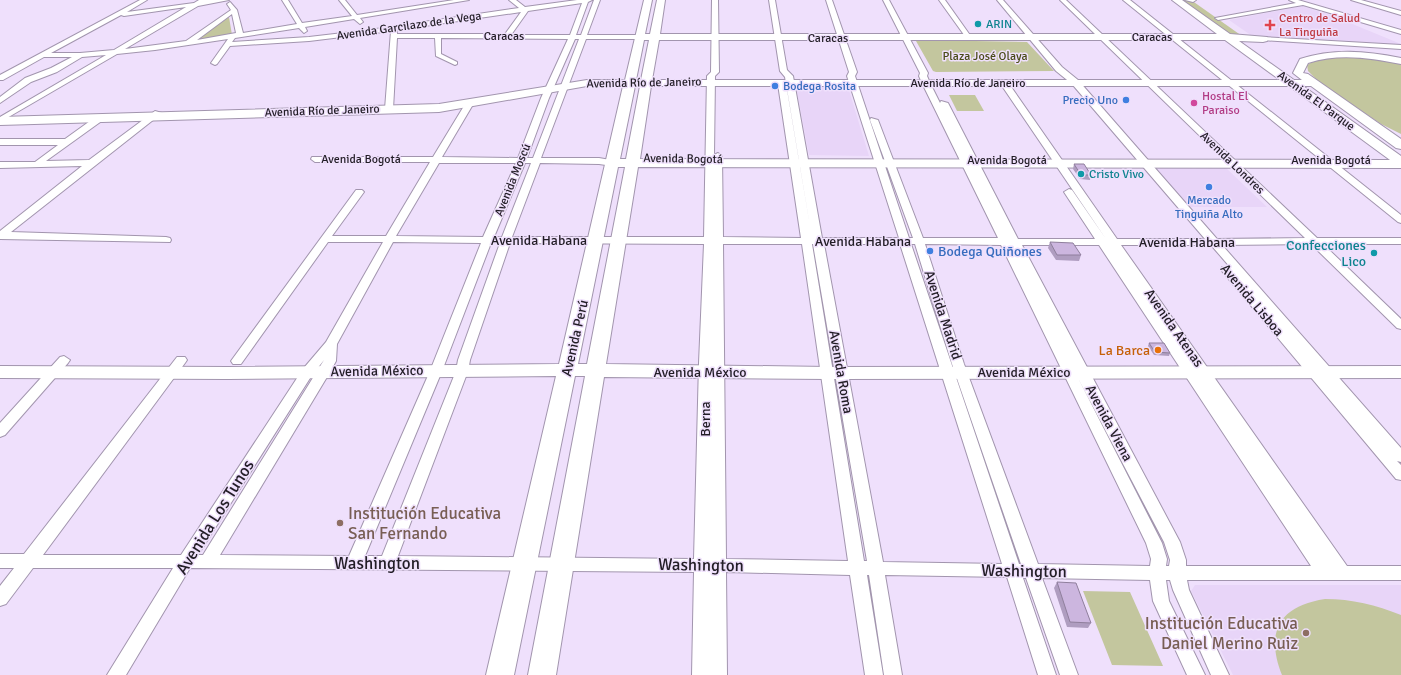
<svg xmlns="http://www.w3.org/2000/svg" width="1401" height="675" font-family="Signika,sans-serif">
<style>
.built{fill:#e8d5f8}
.green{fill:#c3c69e}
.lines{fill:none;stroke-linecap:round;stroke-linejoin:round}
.street-casing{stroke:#a295ae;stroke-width:2}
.secondary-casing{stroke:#a295ae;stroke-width:2}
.street{fill:#fff;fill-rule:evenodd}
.secondary{fill:#fff;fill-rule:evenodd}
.wall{fill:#af9dc0}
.building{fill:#ccb6df;stroke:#8f7f9c}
.culture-dot{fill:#0f9aa8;stroke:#efe0fc;stroke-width:1.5}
.health-dot{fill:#e0444e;stroke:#efe0fc;stroke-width:1.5}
.shop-dot{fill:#3f7fe0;stroke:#efe0fc;stroke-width:1.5}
.hotel-dot{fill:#d1479c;stroke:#efe0fc;stroke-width:1.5}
.food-dot{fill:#e8710a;stroke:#efe0fc;stroke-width:1.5}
.education-dot{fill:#8d6e63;stroke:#efe0fc;stroke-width:1.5}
.labels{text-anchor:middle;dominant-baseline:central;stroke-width:3;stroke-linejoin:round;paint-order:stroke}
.far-health-label{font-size:12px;fill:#be3a42;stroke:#efe0fc;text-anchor:start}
.far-culture-label{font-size:12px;fill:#0d838f;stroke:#efe0fc;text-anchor:start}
.far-street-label{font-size:12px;fill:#221d26;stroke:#efe0fc}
.far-park-label{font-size:12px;fill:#494b17;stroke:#efe0fc}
.far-shop-label{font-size:12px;fill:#366cbe;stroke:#efe0fc;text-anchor:start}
.far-hotel-label{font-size:12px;fill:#b23c85;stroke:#efe0fc;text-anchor:start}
.street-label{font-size:14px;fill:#221d26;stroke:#efe0fc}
.culture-label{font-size:14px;fill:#0d838f;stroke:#efe0fc;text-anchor:end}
.shop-label{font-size:14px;fill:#366cbe;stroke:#efe0fc;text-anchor:start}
.food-label{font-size:14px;fill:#c56008;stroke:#efe0fc;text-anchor:end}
.near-education-label{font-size:17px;fill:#785e54;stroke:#efe0fc;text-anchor:start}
.near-street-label{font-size:17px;fill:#221d26;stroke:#efe0fc}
</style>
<rect width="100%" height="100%" fill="#efe0fc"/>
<path class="built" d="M1302,6L1333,16L1401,44V46L1260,38L1252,36L1229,20Z
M796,87H848L869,156L809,155Z
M1154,167H1225L1267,207H1190Z
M1195,585H1401V675H1233L1191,591Z"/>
<path class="green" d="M1176,0H1191L1242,36L1227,35Z
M229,17L232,35L194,41Z
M918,40L1027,42L1054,71L936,72L933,71L916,41Z
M1342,57L1364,58L1401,64V134L1381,124L1319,82L1308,71L1307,65L1316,60Z
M949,95H975L984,111H957Z
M1083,591L1130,592L1163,666L1112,665Z
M1325,599C1352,599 1376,605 1401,615V675H1282C1265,632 1279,606 1325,599Z"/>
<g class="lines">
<defs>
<path id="street" d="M140,0H147L127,12L194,3L199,0H229L198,6L125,49L186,41L231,10L227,4L230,2L237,10L243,33L297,24L282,0H288L302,23L352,16L339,0H345L357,15L454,0H469L360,18L363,22L360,24L354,19L305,27L307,31L304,33L299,28L235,38L232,42L309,37L369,30L519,8L509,0H516L525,7L577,0H592L588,2L576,35H581L594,0H600L587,35H640L643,37L640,39H586L541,158H599L616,161L617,163L613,166L599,164L540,163L512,237H704L707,76L711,72L712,0H718L719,72L715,76L714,155L718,153L722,156L723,237L801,238L778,84L782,82L786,84L812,238L785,77L780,71L769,0H775L787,70L793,76L822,238H899L847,76L849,72L826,0H832L857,72L855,76L909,238H913L870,120L871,118L878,120L923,238H998L922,83L919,76L920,73L883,0H889L928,73L927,76L930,83L1008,239L940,103L941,101L948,103L1018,239H1095L1064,192L1069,189L1072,190L1106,239L1000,83L1004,81H1007L1117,239H1205L1072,84L1056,71L997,0H1003L1062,67L1078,80L1217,239L1305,238L1060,0H1066L1317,238H1401V244H1323L1401,319V329L1397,328L1311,244L1222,245L1401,448V462L1397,461L1401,465V480L1396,479L1222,271L1221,269L1222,267H1230L1211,245H1121L1347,566H1401V580H1187L1189,590L1229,675H1211L1173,590L1170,580H1166L1169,601L1205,675H1187L1153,601L1150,580L1042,578L1078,675H1060L1026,578H1023L1056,675H1038L1007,577L885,575L902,675H884L869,575H867L883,675H865L850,575L726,572L727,675H692L694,572L190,568L126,675H107L173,568H33L6,604L0,606V586L14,568H0V554H24L177,357H185L187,360L185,363L43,555H181L303,369L326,342L383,242H328L241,364H233L231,361L356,190H362L364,192L332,236H386L430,162H315L311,159L312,157H433L467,101L471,99L475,101L442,157L518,158L541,98L568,39L441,38V54L457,62V64L455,65L436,56L435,38H397L393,109L389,111L385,109L391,31L309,41L230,46L217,64L215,65L211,63L228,39L155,50L117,54L0,122V117L106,55L82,57L57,72L31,82L0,103V97L25,78L51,68L72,57H44L3,80H0V75ZM582,3L570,35H511L528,11ZM186,7L114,50L80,53H51L121,15L124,16ZM521,12L505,34H397V30ZM232,14L236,33L197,40ZM575,39H579L533,158H527L549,98ZM439,163H516L483,237L396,236ZM525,163H531L502,237H494ZM393,242L481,243L430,371L349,556L220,555L330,372L336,361L337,344ZM491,243H500L458,360L456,371L382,556H365L442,371ZM510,243L704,244L699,363L694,559L398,556L468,371L470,360ZM723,244H802L848,561L726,559ZM812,244H813L867,561H864ZM824,244H900L1002,564L883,562ZM911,244H915L952,364L1021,564H1019ZM925,244L1001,245L1146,543L1151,559L1150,566L1038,564L964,364ZM1022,245H1099L1311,566H1186V560L1180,542ZM324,360L203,555H198L312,375ZM1078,378L1164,542L1170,560L1169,566H1166L1167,559L1162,543Z
M939,0H945L972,38L971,39H967Z
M1123,0H1130L1401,215V223L1398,222Z
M1185,0H1196L1193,2Z
M1289,0H1298L1401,30V34L1303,5L1218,20L1215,18L1296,3Z
M1351,0H1361L1401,11V15Z
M1263,37L1401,45V49L1261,40L1260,39Z
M155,111L162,113L11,232L166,237L170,238L171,240L170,242L0,239V231L82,166L0,168V162H35L58,145H0V139H65L97,116H103V120L46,161L89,160Z
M64,356L70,360L68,363L5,435L0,437V423L60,357Z"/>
<path id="secondary" d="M644,0H652L645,34H650L657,0H665L660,34H1217L1172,0H1182L1230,34L1267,37L1268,39L1267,41L1263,42L1239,41L1294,80H1302L1293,73L1300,59C1334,48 1366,51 1401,58V64C1370,58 1339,53 1308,63L1303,73L1308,74L1401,139V149L1396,148L1311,86H1303L1401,156V168L638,167L606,364L828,367L1401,366V378L828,379L604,377L556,675H528L585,376H575L514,675H486L556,376L228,379L0,378V366L228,367L559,364L623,86H587L439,112L0,125V117L439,104L587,80H625ZM644,40H649L641,80H636ZM659,40H1225L1280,80H652ZM635,86H640L626,159H620ZM651,86H1289L1390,160L640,159ZM618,167H625L587,364H578Z"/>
</defs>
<use href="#street" class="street-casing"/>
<use href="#secondary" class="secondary-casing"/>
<use href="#street" class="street"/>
<use href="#secondary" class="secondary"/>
</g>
<path class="wall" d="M1074,164L1091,175L1090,180L1080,179L1073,169Z
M1050,242L1081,255L1079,261L1056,260L1048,248Z
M1149,343L1170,353L1169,356L1154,355L1148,346Z
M1057,582L1091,623L1088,628L1067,627L1054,588Z"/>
<path class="building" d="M1074,164H1084L1091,175H1081Z
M1050,242L1073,243L1081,255H1057Z
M1149,343H1164L1170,353L1155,352Z
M1057,582L1076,583L1091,623L1070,622Z"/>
<g class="culture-dot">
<circle cx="978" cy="24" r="4"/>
<circle cx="1081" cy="174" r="4"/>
<circle cx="1374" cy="253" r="4"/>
</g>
<path class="health-dot" d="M1268 19h4v4h4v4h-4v4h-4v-4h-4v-4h4z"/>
<g class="shop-dot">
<circle cx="775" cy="86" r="4"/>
<circle cx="1126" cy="100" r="4"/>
<circle cx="1209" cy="187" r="4"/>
<circle cx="930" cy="251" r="4"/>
</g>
<circle class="hotel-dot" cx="1194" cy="103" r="4"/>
<circle class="food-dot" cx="1158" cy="350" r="4"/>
<g class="education-dot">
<circle cx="340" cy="523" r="4"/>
<circle cx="1306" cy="633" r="4"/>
</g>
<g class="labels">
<g class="far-health-label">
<text x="1279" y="18">Centro de Salud<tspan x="1279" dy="14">La Tinguiña</tspan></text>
</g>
<g class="far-culture-label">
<text x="986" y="24">ARIN</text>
<text x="1089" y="174">Cristo Vivo</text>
</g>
<g class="far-street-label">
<text transform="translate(409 26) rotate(-8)">Avenida Garcilazo de la Vega</text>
<text x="504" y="36">Caracas</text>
<text x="1152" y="37">Caracas</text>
<text x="828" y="38">Caracas</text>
<text transform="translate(644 83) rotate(-1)">Avenida Río de Janeiro</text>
<text x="968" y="83">Avenida Río de Janeiro</text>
<text transform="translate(1316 101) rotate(36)">Avenida El Parque</text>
<text transform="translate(322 111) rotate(-2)">Avenida Río de Janeiro</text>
<text x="361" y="159">Avenida Bogotá</text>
<text transform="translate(683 159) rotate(1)">Avenida Bogotá</text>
<text x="1007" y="160">Avenida Bogotá</text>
<text x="1331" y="160">Avenida Bogotá</text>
<text transform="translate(1232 163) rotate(44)">Avenida Londres</text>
<text transform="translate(513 180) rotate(-68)">Avenida Moscú</text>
</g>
<g class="far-park-label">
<text x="985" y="56">Plaza José Olaya</text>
</g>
<g class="far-shop-label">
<text x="783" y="86">Bodega Rosita</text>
<text x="1118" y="100" text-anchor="end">Precio Uno</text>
<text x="1209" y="200" text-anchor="middle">Mercado<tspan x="1209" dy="14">Tinguiña Alto</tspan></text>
</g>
<g class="far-hotel-label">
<text x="1202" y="96">Hostal El<tspan x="1202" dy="14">Paraiso</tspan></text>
</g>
<g class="street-label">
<text x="539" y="240">Avenida Habana</text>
<text x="863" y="241">Avenida Habana</text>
<text x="1187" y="242">Avenida Habana</text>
<text transform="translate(1252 300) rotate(50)">Avenida Lisboa</text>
<text transform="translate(943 315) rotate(72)">Avenida Madrid</text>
<text transform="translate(1174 328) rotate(55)">Avenida Atenas</text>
<text transform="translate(575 338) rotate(-77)">Avenida Perú</text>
<text transform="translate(377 371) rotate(-1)">Avenida México</text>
<text x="700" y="372">Avenida México</text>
<text transform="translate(841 372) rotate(80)">Avenida Roma</text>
<text x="1024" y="372">Avenida México</text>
<text transform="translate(705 419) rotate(-90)">Berna</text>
<text transform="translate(1109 423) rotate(62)">Avenida Viena</text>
</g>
<g class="culture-label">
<text x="1366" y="245">Confecciones<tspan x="1366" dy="16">Lico</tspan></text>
</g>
<g class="shop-label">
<text x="938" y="251">Bodega Quiñones</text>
</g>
<g class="food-label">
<text x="1150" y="350">La Barca</text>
</g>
<g class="near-education-label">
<text x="348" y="513">Institución Educativa<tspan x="348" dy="20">San Fernando</tspan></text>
<text x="1298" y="623" text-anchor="end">Institución Educativa<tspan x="1298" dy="20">Daniel Merino Ruiz</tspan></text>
</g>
<g class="near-street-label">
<text transform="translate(215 517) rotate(-58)">Avenida Los Tunos</text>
<text x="377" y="563">Washington</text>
<text transform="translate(701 565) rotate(1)">Washington</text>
<text transform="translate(1024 571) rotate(1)">Washington</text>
</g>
</g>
</svg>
